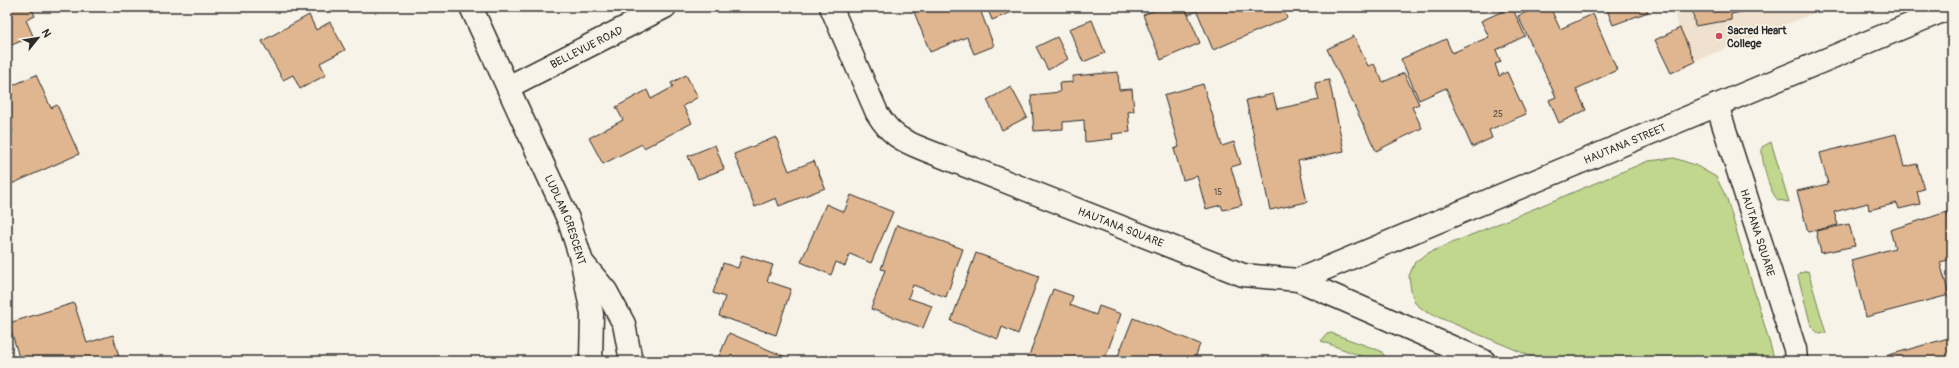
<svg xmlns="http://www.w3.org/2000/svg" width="1959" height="368" font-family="Pangolin,sans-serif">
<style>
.built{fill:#f0e1ce}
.green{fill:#c0d78d;stroke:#76815c}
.building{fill:#dfb690;stroke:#2b2b2b}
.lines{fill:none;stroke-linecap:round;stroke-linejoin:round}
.street-casing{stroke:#2b2b2b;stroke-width:25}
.secondary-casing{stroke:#2b2b2b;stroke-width:25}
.street{stroke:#f7f3e8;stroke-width:22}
.secondary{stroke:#f7f3e8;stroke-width:22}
.poi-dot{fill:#d1495b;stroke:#f7f3e8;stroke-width:1.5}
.labels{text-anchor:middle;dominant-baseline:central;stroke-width:3.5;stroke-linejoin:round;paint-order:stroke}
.number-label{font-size:9px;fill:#584e44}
.poi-label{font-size:11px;font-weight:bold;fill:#2b2b2b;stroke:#f7f3e8;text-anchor:start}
.street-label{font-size:11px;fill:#2b2b2b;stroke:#f7f3e8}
</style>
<rect width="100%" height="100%" fill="#f7f3e8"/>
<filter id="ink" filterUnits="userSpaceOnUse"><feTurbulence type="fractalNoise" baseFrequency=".025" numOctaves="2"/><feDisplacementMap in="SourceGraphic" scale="8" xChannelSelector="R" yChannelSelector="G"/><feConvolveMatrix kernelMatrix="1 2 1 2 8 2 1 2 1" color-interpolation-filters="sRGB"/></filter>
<g filter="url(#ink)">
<path class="built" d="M1673,7H1829L1687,64Z"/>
<path class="green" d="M1771,142L1789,202L1778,200C1769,192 1761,160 1762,147Z
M1674,158L1695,165L1716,177L1727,199L1775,361H1542L1426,312L1415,303L1411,291L1409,276L1415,262L1428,253L1648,161Z
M1808,271L1826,333L1819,334L1811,326L1798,276L1800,273Z
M1331,333L1381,351L1386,358L1385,361H1374L1321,341L1327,334Z"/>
<path class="building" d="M7,7H31L35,16L26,20L33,36L7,47Z
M912,7H979L994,46L974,54L967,37L930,52Z
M987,7H1025L992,20Z
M1162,7H1185L1200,43L1161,60L1143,15Z
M1185,7H1282L1287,18L1213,50L1197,11L1188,15Z
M1512,7L1525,36L1496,50L1501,62L1495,64L1499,76L1507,72L1526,114L1489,130L1492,138L1472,147L1446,88L1419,100L1401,59L1446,39L1452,53L1489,37L1481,21Z
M1538,7H1550L1560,29L1593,14L1617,70L1576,89L1586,110L1559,123L1549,100L1556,97L1518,16Z
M1606,7H1646L1648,12L1613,25Z
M1692,7H1756V9L1731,14V20L1695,26Z
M309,15L316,30L330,22L345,50L320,63L326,75L300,89L293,75L283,80L262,41Z
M1092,20L1105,53L1083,62L1069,29Z
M1680,28L1695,62L1671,73L1655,40Z
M1354,36L1368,66L1374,64L1383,82L1404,73L1419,104L1412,107L1422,128L1376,151L1327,49Z
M1057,37L1068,59L1048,70L1036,47Z
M1118,72L1119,90L1132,89L1134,111L1128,112L1130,132L1112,134L1113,139L1085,142L1084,120L1063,122V129L1034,131L1031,95L1060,92L1059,83L1073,82V76Z
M36,75L51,108L57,105L79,154L7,186V134L13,131L7,116V88Z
M686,75L698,97L683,106L692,123L644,148L642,144L603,164L589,138L623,120L616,107L647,90L651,99L673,87L671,83Z
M1329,80L1344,151L1298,161L1307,202L1270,210L1246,100L1273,94L1277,109L1319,100L1315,83Z
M1203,84L1222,146L1234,142L1241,164L1231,167L1242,205L1223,210L1221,205L1206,209L1197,176L1183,180L1174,149L1179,147L1164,95Z
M1011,87L1027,117L1002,130L987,100Z
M1896,134L1904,167L1917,164L1924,189L1917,191L1920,204L1899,209L1897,203L1869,210L1868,203L1834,212L1838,225L1808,232L1797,191L1828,184L1820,153Z
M776,137L789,171L814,161L825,188L779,206L776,198L755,207L734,154Z
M715,145L724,169L698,179L688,156Z
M851,195L893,212L871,263L850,254L845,266L836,262L831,275L801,262L826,204L844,212Z
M1947,212L1952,232V259L1940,262L1949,295L1866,317L1851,260L1895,248L1890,230Z
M1849,224L1855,246L1821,253L1816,231Z
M897,225L963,249L946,297L913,285L908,298L932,306L923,328L871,309L885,270L881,269Z
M976,253L1039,276L1018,334L1002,327L998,339L951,321Z
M742,255L773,265L767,281L791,289L776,335L719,316L725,297L713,293L723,263L738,268Z
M1053,289L1073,296L1070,305L1096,315L1099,306L1121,314L1104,361H1092L1082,358L1081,361H1027Z
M74,303L87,343L113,335L120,361H20L9,323Z
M1133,318L1200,344L1194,361H1116Z
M729,333L795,361H717Z
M1952,337V361H1884L1882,357Z"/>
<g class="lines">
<defs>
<g id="street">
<path id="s1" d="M831,7L877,113C890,134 900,140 923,149L1243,275L1298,280L1484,361"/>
<path id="s2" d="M1717,105L1795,349L1796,361"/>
<path d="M582,262L606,291L624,324L631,361"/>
<path id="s3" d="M1298,280L1952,7"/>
</g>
<g id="secondary">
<path id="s4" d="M471,7L569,221L582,262L592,314L591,361"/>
<path id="s5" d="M508,87L665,7"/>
</g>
</defs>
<use href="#street" class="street-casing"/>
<use href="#secondary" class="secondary-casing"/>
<use href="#street" class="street"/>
<use href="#secondary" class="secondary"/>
</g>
</g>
<circle class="poi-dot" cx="1719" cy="36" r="4"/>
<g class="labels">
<g class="number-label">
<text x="1498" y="114">25</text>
<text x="1218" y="192">15</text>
</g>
<g class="poi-label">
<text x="1727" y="30">Sacred Heart<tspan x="1727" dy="13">College</tspan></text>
</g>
<g class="street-label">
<text stroke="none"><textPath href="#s5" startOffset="88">BELLEVUE ROAD</textPath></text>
<text stroke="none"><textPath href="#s3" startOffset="354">HAUTANA STREET</textPath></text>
<text stroke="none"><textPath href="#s4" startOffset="233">LUDLAM CRESCENT</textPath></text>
<text stroke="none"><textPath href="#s1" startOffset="388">HAUTANA SQUARE</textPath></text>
<text stroke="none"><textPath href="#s2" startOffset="134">HAUTANA SQUARE</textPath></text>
</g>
</g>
<rect width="1959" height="368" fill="none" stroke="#f7f3e8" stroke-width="24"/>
<rect x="12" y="12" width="1935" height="344" fill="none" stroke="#2b2b2b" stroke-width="1.5" filter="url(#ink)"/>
<g transform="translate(38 38) rotate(60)" stroke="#f7f3e8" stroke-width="3" paint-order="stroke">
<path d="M0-3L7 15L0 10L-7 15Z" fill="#2b2b2b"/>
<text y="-6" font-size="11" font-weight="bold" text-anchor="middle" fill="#2b2b2b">N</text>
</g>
</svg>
